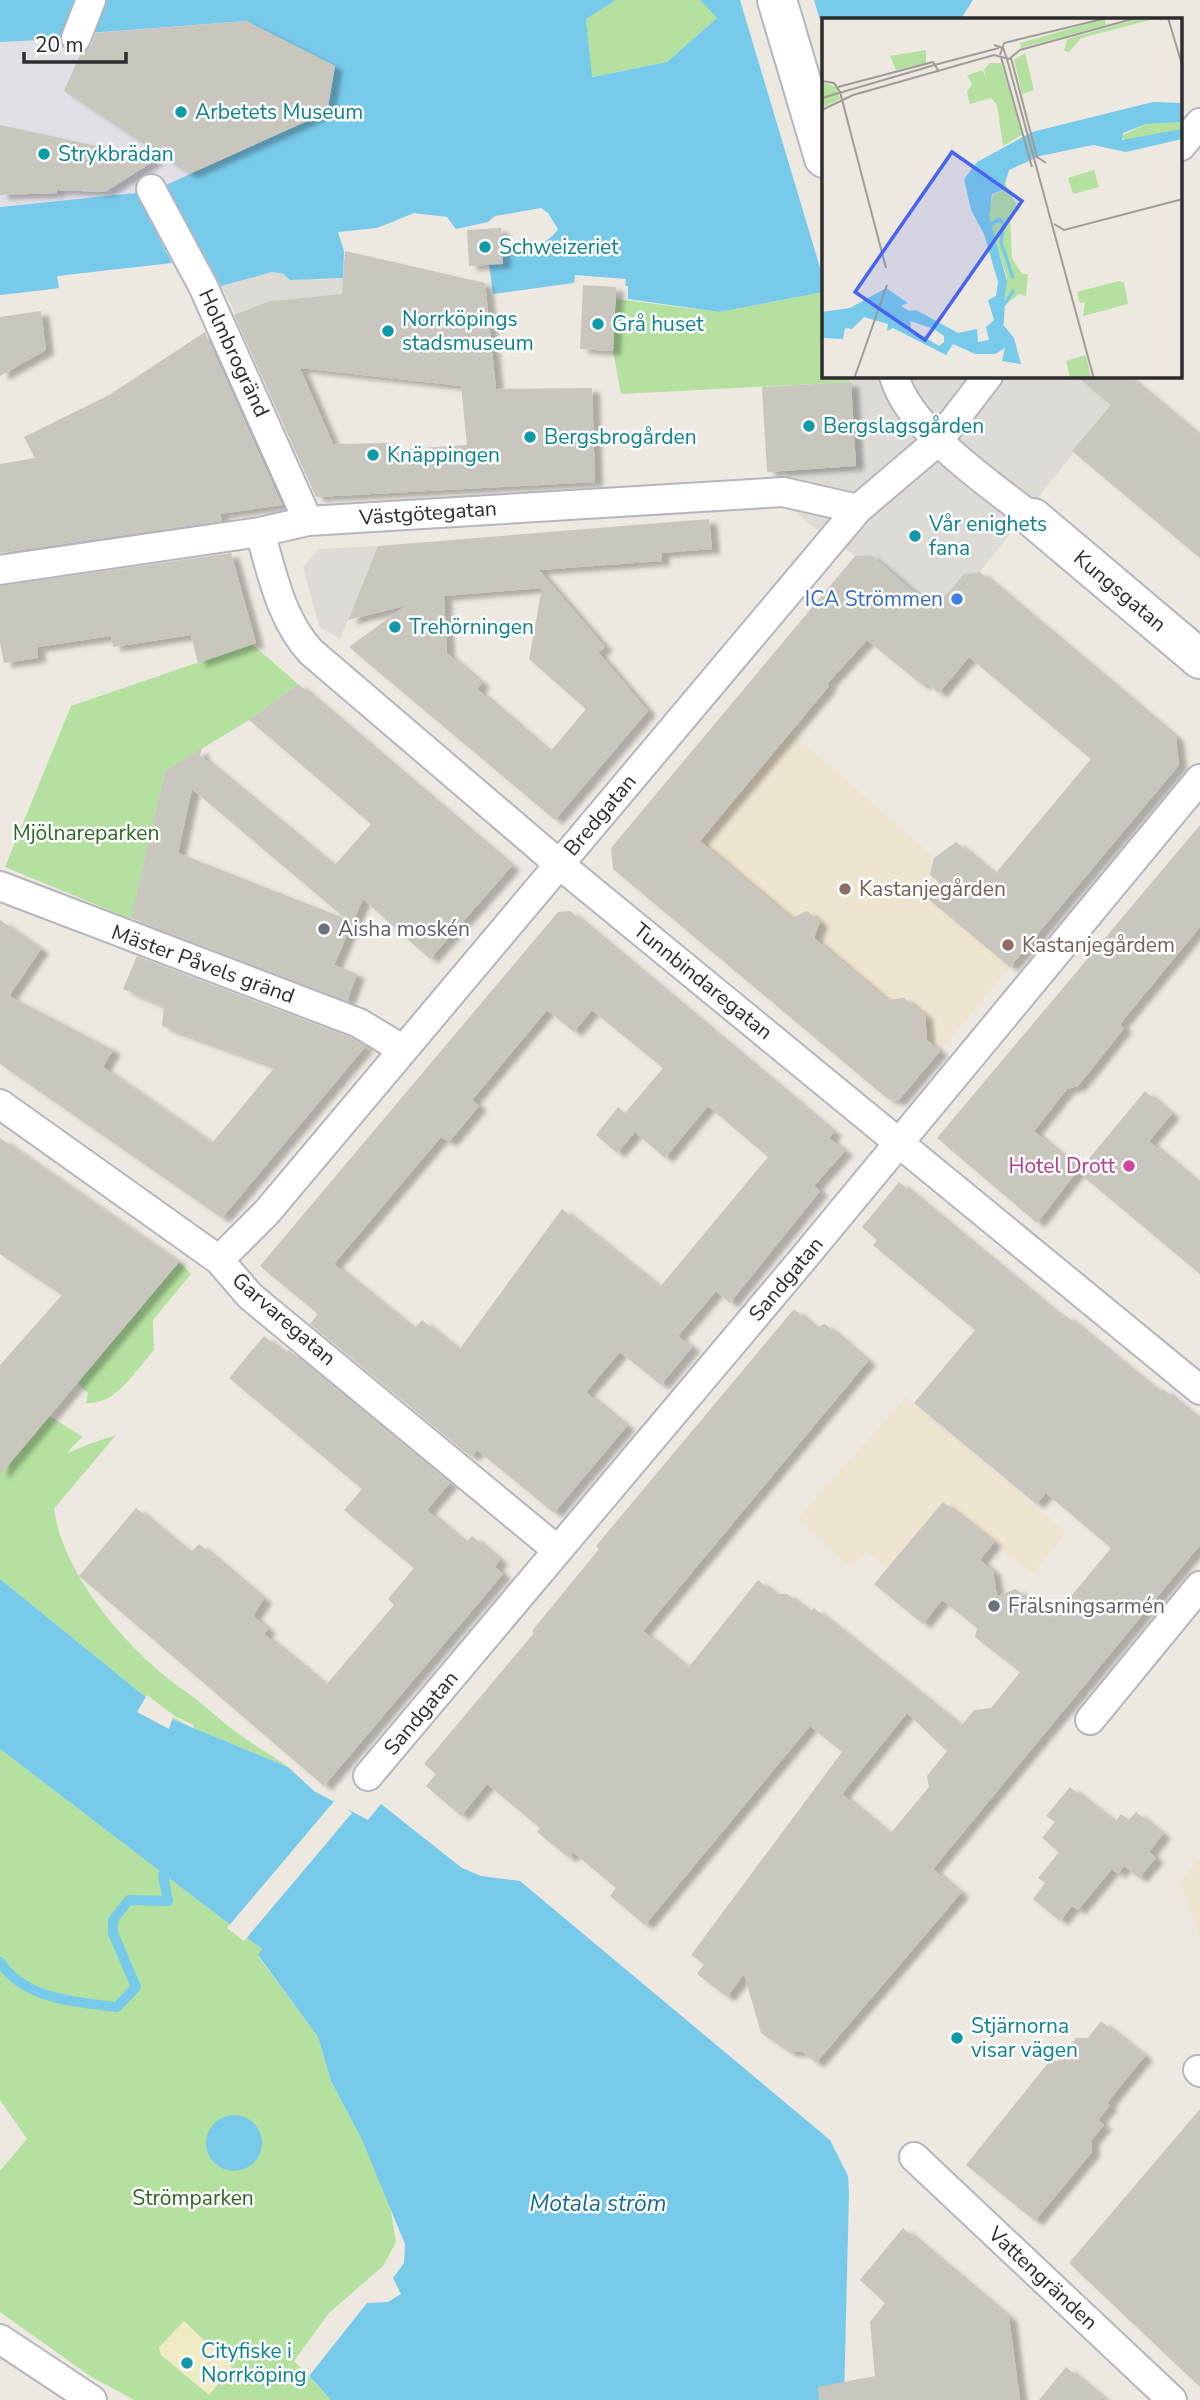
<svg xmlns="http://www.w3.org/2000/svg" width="1200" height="2400" font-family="'Nunito Sans',sans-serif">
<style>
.industrial{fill:#e2e0e6}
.education{fill:#eee5d0}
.green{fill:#b4e19f}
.sand{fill:#f0eac5}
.plaza{fill:#dedbd7}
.water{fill:#78caea}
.pier{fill:#ede8e0}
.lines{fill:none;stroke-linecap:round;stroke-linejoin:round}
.stream{stroke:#78caea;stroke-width:10}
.building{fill:#c9c6be;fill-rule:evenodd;filter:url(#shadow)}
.minor-casing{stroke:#b3b6bf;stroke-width:32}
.secondary-casing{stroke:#b3b6bf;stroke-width:42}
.minor{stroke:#fff;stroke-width:28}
.secondary{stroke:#fff;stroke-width:38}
.culture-dot{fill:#0f9aa8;stroke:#fff;stroke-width:2.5}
.shop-dot{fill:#3f7fe0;stroke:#fff;stroke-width:2.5}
.education-dot{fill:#8d6e63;stroke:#fff;stroke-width:2.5}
.worship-dot{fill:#6b7280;stroke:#fff;stroke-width:2.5}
.hotel-dot{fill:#d1479c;stroke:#fff;stroke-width:2.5}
.labels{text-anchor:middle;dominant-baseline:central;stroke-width:5;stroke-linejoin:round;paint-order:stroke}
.culture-label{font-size:21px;fill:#0d838f;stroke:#fff;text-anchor:start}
.street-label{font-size:21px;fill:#2d2d2d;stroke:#fff}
.shop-label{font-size:21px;fill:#366cbe;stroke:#fff;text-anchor:end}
.park-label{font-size:21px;fill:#2c681e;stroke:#fff}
.education-label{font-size:21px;fill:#785e54;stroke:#fff;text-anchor:start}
.worship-label{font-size:21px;fill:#5b616d;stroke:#fff;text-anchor:start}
.hotel-label{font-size:21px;fill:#b23c85;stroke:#fff;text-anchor:end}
.water-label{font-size:23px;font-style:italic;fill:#13699a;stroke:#fff}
.inset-river{fill:none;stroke:#78caea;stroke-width:3.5}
.inset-road{fill:none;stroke:#a09d98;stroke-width:2}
.view{fill:#4764f3;fill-opacity:0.15;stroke:#4764f3;stroke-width:3.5}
.inset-edge{fill:none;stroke:#2d2d2d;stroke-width:3.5}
</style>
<defs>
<filter id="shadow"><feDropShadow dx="8" dy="4.5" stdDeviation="2" flood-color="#0004"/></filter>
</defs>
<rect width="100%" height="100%" fill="#ede8e0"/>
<path class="industrial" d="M246,21L335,66L327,112L166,185L136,193L0,207V42L62,39L91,33Z"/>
<path class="education" d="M791,732L935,858L939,882L927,897L1010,967L940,1051L919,1033L925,1015L904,998L894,999L887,1007L865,981L811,935L807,911L795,921L690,853Z
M906,1397L1066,1532L1033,1574L994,1542L888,1568L866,1551L850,1568L798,1518Z
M1200,1857V1938L1180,1882Z"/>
<path class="green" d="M616,0H700L717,18L667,62L591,77L586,19Z
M824,292V376H849L851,382L621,394L613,351L616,299L719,312Z
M252,644L298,684L249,720L165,771L131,919L5,867L71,706Z
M179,1262L191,1274L153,1320L154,1350C135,1371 116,1405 86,1403L88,1393L77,1383Z
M49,1416L83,1437C0,1501 111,1641 185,1691C204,1704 220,1721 239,1734C255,1746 272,1755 288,1767L174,1720L0,1579V1475Z
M116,1435L32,1535C0,1472 71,1450 116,1435Z
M0,1749L262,1949L258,1956L318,2037L331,2081L362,2140L390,2206L396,2242L383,2266L329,2313L294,2361L331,2400H134L90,2376L0,2312V2171L27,2139L0,2100Z"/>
<path class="sand" d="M184,2321L232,2367L209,2395L161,2355L159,2347Z"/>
<path class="plaza" d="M272,272L321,280L343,278V294L270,301L236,314L221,286Z
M849,376H1076L1111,405L980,572L964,574L934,609L817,530L788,506L787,471L856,466Z
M378,546L340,639L319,626L303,567L319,549Z"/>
<path class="water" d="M0,0H616L586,19L592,77L667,62L717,18L700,0H973L961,19H824V292L719,312L628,299V286L581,282L493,294L489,263L497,253C518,252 546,248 558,229L548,213L541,208L495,216L488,222L456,229L447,217L414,213L377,228L338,232L344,251L343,278L290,280L284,274L272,272L221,286L178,275L0,295V207L136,193L166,185L327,112L335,66L246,21L91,33L62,39L0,42Z
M0,1579L174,1720L288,1767L314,1791L368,1820L381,1804L462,1868L481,1876L520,1881L830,2140L848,2176L849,2192L844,2400H331L309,2376L367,2303L388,2302L401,2294L393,2278L404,2263L405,2244L362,2140L331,2081L318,2037L258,1955L262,1949L0,1749Z
M206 2143a28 28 0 1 1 56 0a28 28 0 1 1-56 0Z"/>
<path class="pier" d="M740,0H814L824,34V281Z
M166,185L221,286L179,275L181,279L167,278L48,294L47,290L59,288L57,276L172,263L136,193Z
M575,275L626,279L625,288L574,284Z
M147,1695L176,1717L194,1725L193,1728L173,1717L169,1729L137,1712Z
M336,1799L352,1813L244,1941L227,1928Z"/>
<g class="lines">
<path class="stream" d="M0,1962C25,2000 76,2002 117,2007L136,1987L113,1933V1920L129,1900L168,1901L163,1875"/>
</g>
<path class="building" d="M246,21L335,66L327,112L189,174L64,91L81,53L91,45L96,33Z
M0,125L157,159L105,192L57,190V193L0,195Z
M501,228L503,264L469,266L467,230Z
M345,251L485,283L496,389L592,388L595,482L316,497L234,315L270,301L342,294ZM300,368L461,386L467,445L392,450L391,443L333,444Z
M583,285L616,287L613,351L580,349Z
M41,311L46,350L0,376V317Z
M205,332L282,505L220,514L222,521L0,553V464L35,458L24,437L109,395Z
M1076,376H1128L1200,436V558L1072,451L1111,405Z
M851,382L856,466L767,472L762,387Z
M709,519L712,549L661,553L662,561L539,570L605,647L598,652L648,711L555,820L349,647L405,606L348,620L378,546ZM542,588L529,659L586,709L550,752L477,689L482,683L447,653L444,596Z
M231,553L256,643L198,663L191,635L113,647L111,636L37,647L38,658L4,663L0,643V586Z
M871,555L934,609L964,574L980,572L1176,737L1179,765L1010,967L926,897L939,882L930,875L934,858L956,842L995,874L1091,759L969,657L939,693L925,682L922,685L867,640L827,684L829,686L700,841L791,918L807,911L820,922L814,938L887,1000L904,998L925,1015L927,1040L940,1051L898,1101L888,1099L613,869L611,848L855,556Z
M298,684L512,866L430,959L363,899L334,965L357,974L347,1001L131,918L165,771L202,748L200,755L334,866L371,824L249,720ZM192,789L346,919L178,853Z
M1200,825V927L1120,1024L1124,1028L1099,1060L1078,1086L1067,1089L1034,1131L1079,1169L1037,1223L937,1138Z
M570,911L834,1132L829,1138L845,1151L814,1186L820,1191L730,1303L716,1291L678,1336L692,1347L661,1385L620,1352L586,1392L627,1426L554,1513L477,1450L471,1457L310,1324L318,1314L260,1266L558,912ZM547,1010L574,1032L592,1010L663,1068L625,1113L618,1107L596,1135L617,1153L635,1132L665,1158L708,1106L768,1157L660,1287L562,1209L459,1350L422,1320L414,1329L334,1264L441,1137L449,1142L479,1106L472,1100Z
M0,920L41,949L9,996L113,1050L103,1067L212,1143L275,1067L162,1026L164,1006L123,989L137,956L352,1038L366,1046L222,1218L0,1064Z
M1145,1091L1172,1114L1149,1141L1200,1184V1274L1078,1172Z
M0,1138L179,1262L0,1475V1365L62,1295L0,1254Z
M899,1182L1063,1318L1065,1315L1148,1383L1161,1392L1163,1389L1200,1420V1545L933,1869L961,1893L816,2063L803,2052H789L761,2033L744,1974L727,1997L697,1974L704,1964L691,1955L842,1752L810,1726L645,1925L610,1896L616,1888L573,1852L569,1858L537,1832L540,1828L487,1784L461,1816L426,1786L436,1774L424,1764L534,1633L532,1631L599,1549L596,1546L794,1309L816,1328L825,1324L868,1361L643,1631L688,1668L758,1580L775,1594H787L810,1612L814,1608L961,1726L974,1710L991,1708L1020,1672L975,1637L977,1628L942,1600L923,1624L874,1584L943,1502L994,1542L980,1560L993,1571L997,1596L1016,1589L1053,1618L1111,1548L1046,1493L1036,1504L914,1403L975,1330L873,1245L877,1240L862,1227ZM907,1713L947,1751L927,1776L929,1787L890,1834L842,1794Z
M264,1336L285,1354L289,1350L450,1483L427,1510L466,1543L472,1536L500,1560L495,1567L503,1574L324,1786L79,1576L136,1508L190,1553L199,1544L264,1599L253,1616L268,1629L264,1634L326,1685L394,1605L388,1599L414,1568L344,1510L362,1489L229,1378Z
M1070,1787L1115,1822L1121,1814L1129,1820L1136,1812L1163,1834L1149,1852L1156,1858L1139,1878L1124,1866L1118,1874L1112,1869L1078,1910L1072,1906L1060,1921L1033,1899L1045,1883L1038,1878L1059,1852L1042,1838L1055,1822L1046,1816Z
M1101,2021L1145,2056L1107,2103L1110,2105L1098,2120L1104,2125L1091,2141L1092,2152L1035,2221L966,2165L1052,2058L1057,2062L1076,2038H1088Z
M1200,2109V2387L1069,2263Z
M903,2228L1009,2317L1020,2400H819L818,2387L875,2376L870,2322L885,2303L860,2280Z
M1066,2367L1106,2400H1039Z"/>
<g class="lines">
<defs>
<path id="minor" d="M76,38L91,0
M1181,146L1200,123
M151,189L203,286L308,521
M894,376C909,430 990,484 1033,518
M260,532C272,573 281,620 311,652L559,864L1200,1390
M0,570L260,532L308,521L783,492L858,509
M0,886L359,1023L402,1049
M0,1104L219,1260L250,1296L556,1549
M219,1260L267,1212L858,509L938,441L988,376
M1090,1720L1200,1586
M368,1776L802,1260L1200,779
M1198,2070L1200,2072
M914,2157L1172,2400
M0,2339L92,2400"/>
<path id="secondary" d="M777,0L824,158
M1033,518L1200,659"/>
</defs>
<use href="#minor" class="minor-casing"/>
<use href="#secondary" class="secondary-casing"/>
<use href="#minor" class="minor"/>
<use href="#secondary" class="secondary"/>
</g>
<g class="culture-dot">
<circle cx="181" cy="112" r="7"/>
<circle cx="44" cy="154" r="7"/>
<circle cx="485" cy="247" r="7"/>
<circle cx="598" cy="324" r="7"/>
<circle cx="388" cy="331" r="7"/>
<circle cx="809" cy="426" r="7"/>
<circle cx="530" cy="437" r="7"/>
<circle cx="373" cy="455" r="7"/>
<circle cx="915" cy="536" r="7"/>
<circle cx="395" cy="627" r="7"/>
<circle cx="957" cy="2038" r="7"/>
<circle cx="187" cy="2363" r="7"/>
</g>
<circle class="shop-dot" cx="957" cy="599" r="7"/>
<g class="education-dot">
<circle cx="845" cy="889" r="7"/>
<circle cx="1008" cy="945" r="7"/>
</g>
<g class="worship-dot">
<circle cx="324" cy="929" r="7"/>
<circle cx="994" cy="1606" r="7"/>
</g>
<circle class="hotel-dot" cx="1129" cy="1166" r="7"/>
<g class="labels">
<g class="culture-label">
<text x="195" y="112">Arbetets Museum</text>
<text x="58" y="154">Strykbrädan</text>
<text x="499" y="247">Schweizeriet</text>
<text x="402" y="319">Norrköpings<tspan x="402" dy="24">stadsmuseum</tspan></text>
<text x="612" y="324">Grå huset</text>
<text x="823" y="426">Bergslagsgården</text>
<text x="544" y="437">Bergsbrogården</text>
<text x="387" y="455">Knäppingen</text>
<text x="929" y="524">Vår enighets<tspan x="929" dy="24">fana</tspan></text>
<text x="409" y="627">Trehörningen</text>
<text x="971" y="2026">Stjärnorna<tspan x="971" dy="24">visar vägen</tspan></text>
<text x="201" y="2351">Cityfiske i<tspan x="201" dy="24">Norrköping</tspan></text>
</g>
<g class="street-label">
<text transform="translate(234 353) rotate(65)">Holmbrogränd</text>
<text transform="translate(428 513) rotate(-4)">Västgötegatan</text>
<text transform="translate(1120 591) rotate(40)">Kungsgatan</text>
<text transform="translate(600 815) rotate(-50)">Bredgatan</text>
<text transform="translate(203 964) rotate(20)">Mäster Påvels gränd</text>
<text transform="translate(703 981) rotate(39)">Tunnbindaregatan</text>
<text transform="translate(786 1279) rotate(-50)">Sandgatan</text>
<text transform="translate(284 1319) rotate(41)">Garvaregatan</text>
<text transform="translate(421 1713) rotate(-50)">Sandgatan</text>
<text transform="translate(1043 2278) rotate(43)">Vattengränden</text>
</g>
<g class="shop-label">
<text x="943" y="599">ICA Strömmen</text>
</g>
<g class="park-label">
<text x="86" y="833">Mjölnareparken</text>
<text x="193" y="2198">Strömparken</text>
</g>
<g class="education-label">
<text x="859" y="889">Kastanjegården</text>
<text x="1022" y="945">Kastanjegårdem</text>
</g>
<g class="worship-label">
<text x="338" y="929">Aisha moskén</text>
<text x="1008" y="1606">Frälsningsarmén</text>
</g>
<g class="hotel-label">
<text x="1115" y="1166">Hotel Drott</text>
</g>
<g class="water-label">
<text x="598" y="2203">Motala ström</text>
</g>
</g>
<g transform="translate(822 18)">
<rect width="360" height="360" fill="#ede8e0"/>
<path d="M320,0L332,1L259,20L247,34L242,33L245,21ZM283,1L284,7L199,30L198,25ZM104,32V45L74,52L68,38ZM203,35L212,72L200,76L192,42ZM168,45H179L201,116L181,128L175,87L169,80L148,86L145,74L150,66L145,57L161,52L166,66L162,51ZM0,64L14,69L18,81L0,90ZM360,104V111L314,122L303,124L299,118L324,106ZM272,152L277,169L251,176L246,160ZM181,161L197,192L188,198L190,240L200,256H206L204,278L197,276L180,289L185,260L166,199L171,176L181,173ZM297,263L302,265L306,286L261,298L263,284L258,285L255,274ZM264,337L269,360H248L244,343Z" fill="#b4e19f"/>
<path d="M331,84L360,85V104L324,106L301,115L300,122L360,111V121L304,134L271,127L218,138L187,152L181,172L170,176L167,199L185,263L179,304L192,320L199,346L180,343L183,330L173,336H153L131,326L124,337L71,310L65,313L66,306L42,299L30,311L23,310L21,321L0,320V294L28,290L64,270L86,285L79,288L87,293L94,292L136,315L155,311L156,324L167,322L164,309L172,302L166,282L174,278L176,264L162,216L149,192L142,161L155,144L210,114ZM88,303L112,311L122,318V324L117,328L89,311Z" fill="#78caea" fill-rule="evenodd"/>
<path class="inset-river" d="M169,207L177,201L182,206L179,224L191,260M180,306L181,288L192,272"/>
<path class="inset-road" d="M346,0L361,50M172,27L181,30L185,41L272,361M178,37L182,25L285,0M179,39L210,149M189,40L215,139L224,145M116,46L177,30M0,63L12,65L18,74L64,250M16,69L111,44L117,54M0,80L116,46M0,92L31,77L172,37L187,41L198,32L314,0M232,206L242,212L361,181M32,361L65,267"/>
<path class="view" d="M130,134L200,183L103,322L33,274Z"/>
<rect width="360" height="360" class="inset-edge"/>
</g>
<path d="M24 52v10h102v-10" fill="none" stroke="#2d2d2d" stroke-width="3.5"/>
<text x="35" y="52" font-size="21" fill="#2d2d2d" stroke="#ffffff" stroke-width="5" paint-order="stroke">20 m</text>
</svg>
